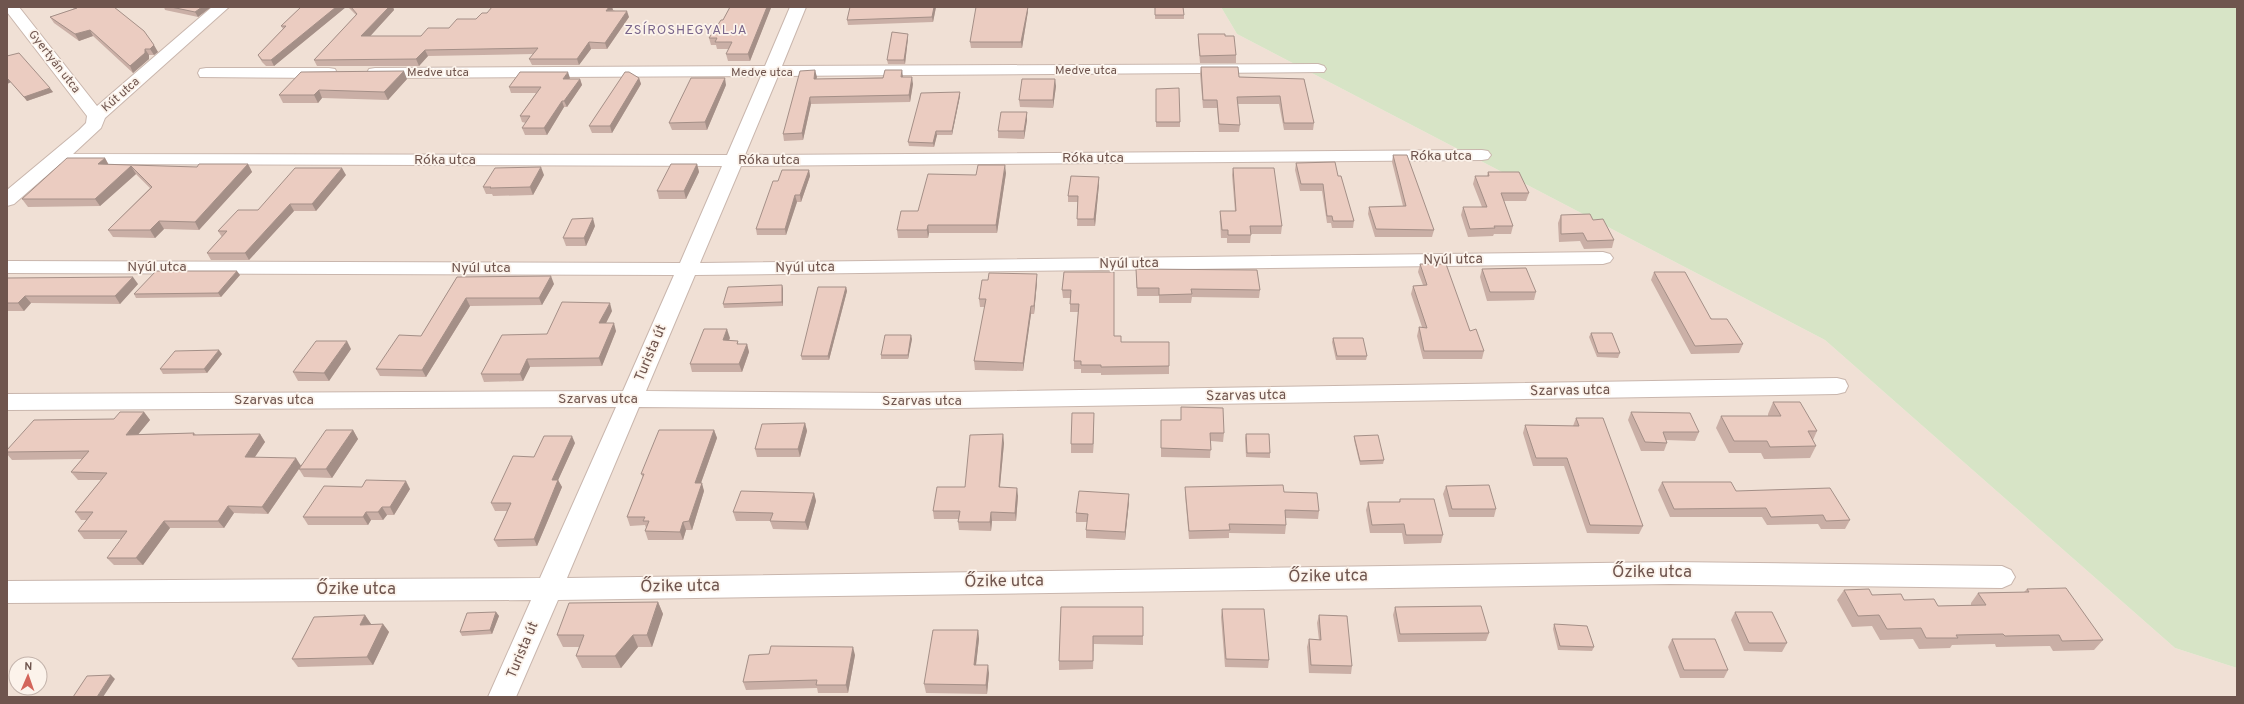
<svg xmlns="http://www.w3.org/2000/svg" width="2244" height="704" font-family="Overpass,sans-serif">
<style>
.residential{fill:#f0e0d5;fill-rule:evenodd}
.green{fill:#d7e4c6}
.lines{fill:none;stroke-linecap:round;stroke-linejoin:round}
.minor-casing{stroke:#c9b6ad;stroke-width:2}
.minor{fill:#fff;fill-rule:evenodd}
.wall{fill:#caafa6}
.shaded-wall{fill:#a48f87}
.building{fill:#ebccc1;stroke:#a48f87}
.labels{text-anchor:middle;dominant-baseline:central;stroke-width:3.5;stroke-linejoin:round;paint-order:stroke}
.far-street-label{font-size:12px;fill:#6f554e;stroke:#fcf3eb}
.far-neighbourhood-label{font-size:13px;letter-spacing:1px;fill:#7a668b;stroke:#fcf3eb}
.street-label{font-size:14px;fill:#6f554e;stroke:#fcf3eb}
.near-street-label{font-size:17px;fill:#6f554e;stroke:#fcf3eb}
</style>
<rect width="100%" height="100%" fill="#f9efe6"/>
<path class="residential" d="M7,7H1221L1237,34L1825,340L2175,648L2237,668V697H7ZM16,664H40V688H16Z"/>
<path class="green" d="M1221,7H2237V668L2175,648L1825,340L1237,34Z"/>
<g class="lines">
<defs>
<path id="minor" d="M7,7H19L97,106L212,7H229L105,118L101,128L73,154L727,155L761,76L375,78L369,77L367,73L369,69L375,68L765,66L790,7H806L782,66L1318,64L1324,66L1326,69L1324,72L778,76L745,155L1482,150L1488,151L1491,155L1488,159L1482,160L741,166L700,263L1603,252L1610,254L1613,258L1610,262L1603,264L695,275L646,391L895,393L1837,378L1845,380L1848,386L1845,392L1837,394L895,409L639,407L567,578L1670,562L2002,566L2011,570L2015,577L2011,584L2002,588L1670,584L558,600L516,697H488L531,600L7,603V581L540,578L616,407L7,410V394L623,391L674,275L7,273V261L680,263L722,166L60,164L14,204L7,206V190L79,130L86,123L87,116L7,12Z
M206,68H329L335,69L337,73L335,77L329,78L200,77L198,73L200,69Z"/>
</defs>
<use href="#minor" class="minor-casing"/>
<use href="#minor" class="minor"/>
</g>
<path class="wall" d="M72,7H114L158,52L154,55H149V59L133,73L93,36L79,41L54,23L50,17L74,9Z
M164,7H211L198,17L165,10Z
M301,7H346L274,66H266L262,62L258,55L283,29L281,26Z
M348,7H393L394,10L370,36H421L449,28L476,19L609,7H612L613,10L629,17L607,49H591L579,65H532L529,59L533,54L428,56L419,66H317L314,60L356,15Z
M730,7H771L750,61H728L726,54L729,49H717L716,45H711L709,38L723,20Z
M850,7H936L933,22L848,25L847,20Z
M1155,7L1184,15V19H1155Z
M1028,11L1022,48H971L970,42Z
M1198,34L1236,55V63H1200L1198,41Z
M908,38L905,64H888L887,60Z
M7,56L53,92L27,101L11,82L7,84Z
M1201,67L1239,77L1304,79L1314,123L1313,130H1284L1279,104H1238L1240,125L1239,132H1219L1217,108H1203L1200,74Z
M815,70L816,79L903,77L913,84L910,102L811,104L803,140L784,141L783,134Z
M570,78L569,79H580L582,85L567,107H564L547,135H525L522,128L526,123L522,122L520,116L536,93H511L509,87Z
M639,78L641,84L612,133H592L589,126Z
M407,79L388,100L322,98L318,103H283L279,95Z
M726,85L707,130H672L669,123Z
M1056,86L1053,108L1020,107L1019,100Z
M1156,89L1180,122V127H1156Z
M960,92V96L952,135H937L934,147L909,146L908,142Z
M1027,112V120L1024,139L998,138V131Z
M1393,155L1434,230L1432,237H1375L1368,214L1369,207L1403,206L1392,162Z
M105,158L109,165L197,167L248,164L252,172L199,230L164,229L155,238L113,237L108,230L150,188L136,174L100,206L28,207L22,199Z
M1296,163L1338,176L1354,221L1353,228H1332L1331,223H1327L1322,191H1300L1295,170Z
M697,164L699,172L686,199H659L657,191Z
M1233,168L1282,226L1281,234H1251L1250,243H1227V238H1221L1220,219V211H1235L1232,175Z
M809,170L810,176L801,202H797L786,235H757L756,229L778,181Z
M1488,172L1529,193L1526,201H1504L1513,226L1511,234H1494L1493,236L1468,237L1461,215L1463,207H1482L1473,184L1475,176H1487Z
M1006,173L997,233H929L928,238H898L897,230L918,211L976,175Z
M346,175L316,211H294L249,260H211L207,253L222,237L218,231L258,210Z
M544,175L533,195L493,196L492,194H486L483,187Z
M1099,177V184L1095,226H1077L1078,202H1068V196Z
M1561,215L1593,220L1614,240L1612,248L1584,249L1580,241L1559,242L1558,223Z
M595,226L586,246H566L563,238Z
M1420,264L1470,331L1484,351L1482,359H1423L1417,336L1419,327H1422L1411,294L1413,286L1423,285L1418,272Z
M1136,269L1260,290L1259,298L1192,297L1191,303H1159V296H1137Z
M1482,269L1536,292L1534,300L1487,301L1480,277Z
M1064,272L1114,336L1121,342L1169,366V374L1101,375V373H1081V369H1074V361L1078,312H1070V298H1063L1062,290Z
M1654,272L1743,344L1739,353L1691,354L1651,280Z
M240,275L221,297L136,298L134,294Z
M457,277L554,284L542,305L470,306L426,377L380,376L376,369L421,336Z
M7,278L138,284L120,304L31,303L24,311H7Z
M1037,282L1034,314H1031L1023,371L975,370L974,361L985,307H980L979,299Z
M782,285L783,289V306L724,308L723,304Z
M846,287L847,291L829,360H802L801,356Z
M612,311L606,323L616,331L602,366L530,367L523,381L484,382L481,374L547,334Z
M1591,333L1620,353L1618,358L1597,357L1589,337Z
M730,338L729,340L739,344H747L749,352L742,372H692L690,364Z
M1333,338L1367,356L1366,360H1336L1332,342Z
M912,339L908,359H881V355Z
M351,349L329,381H298L293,372Z
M222,354L207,373L163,374L160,369Z
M1773,402L1817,431L1813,440L1816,446L1810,458L1764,459L1761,453H1729L1716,428L1721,416H1768V414Z
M1181,407L1224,433L1223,442L1211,441L1210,458L1161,457V420H1181Z
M144,412L150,420L138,434L194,433L196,435L260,434L265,442L255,457L301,465L353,430L358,439L332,478L304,477L299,469L268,514L234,513L224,528H170L143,565H114L107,558L122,539H84L78,531L87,520H81L75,512L101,480H78L71,472L82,459L12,460L7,454V450L114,419Z
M1631,412L1699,432L1695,441L1666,440L1667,443L1664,451H1641L1628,420Z
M1576,418L1643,526L1639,534L1587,533L1564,466H1533L1523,433L1525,425L1573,426Z
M1094,422L1093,453H1071V444Z
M805,423L807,431L800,457H757L755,449Z
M714,430L717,438L701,483L704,491L692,530H686L683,540H648L645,531L646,528L645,525L630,526L627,517L643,477L641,474Z
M1246,434L1270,453V458L1246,457L1245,438Z
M1354,436L1384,460L1383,464L1360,465L1354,440Z
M575,443L558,480L562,487L537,546L498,547L494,540L507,511H495L491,503L534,457Z
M1004,443L1000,487L1018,496L1016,521H992L991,531L959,530L958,522L959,519H934L933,511L965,487Z
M1662,482L1736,491L1850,520L1845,529H1821L1818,524L1767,525L1762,517H1670L1658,490Z
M1446,486L1496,509L1494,517H1449L1443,494Z
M1185,487L1284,492L1319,511L1318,519L1285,518L1286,525L1285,534L1229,533V538L1189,539L1185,495Z
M410,489L394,515H387L383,520H371L368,525H308L303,517Z
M814,493L816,501L808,530L773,529L770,521H736L733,512Z
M1400,499L1443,535L1441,543L1404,544L1402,533H1370L1366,510L1368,502H1399Z
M1129,502L1125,540L1086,538V530L1087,522H1076V513Z
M2027,589L2103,640L2094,650L2053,651L2050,646L1996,647L1995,644L1952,645L1950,648L1919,649L1913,639L1880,640L1872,626L1852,627L1837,600L1844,590L1938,606L1971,605V603L1978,593L2024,592Z
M658,602L663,614L652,647H638L621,668H582L576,656L579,647H563L557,635Z
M1061,607H1143V645L1094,644L1093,669L1059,670V661Z
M1395,607L1489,633L1486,641L1398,642L1393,615Z
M1222,609L1269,660L1268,668L1225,667L1221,617Z
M496,612L499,616L492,634L462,636L460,632Z
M1735,612L1787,643L1782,652L1744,651L1731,620Z
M365,615L371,624H370H383L389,632L373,665L298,667L292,659Z
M1319,615L1352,666L1351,674L1309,673L1307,647L1309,639L1319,640L1317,623Z
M1554,624L1594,647L1592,651L1558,650L1553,629Z
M978,630L979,639L976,665L989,673L987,694L926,693L924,684Z
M1672,639L1728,670L1724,678H1680L1668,647Z
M769,654L855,655L848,693H818L817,688L746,690L743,682Z"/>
<path class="shaded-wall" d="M202,7H211L198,17L195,12Z
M336,7H346L274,66L271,60Z
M389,7H393L394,10L364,43L361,36Z
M609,7H612L613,10L606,11Z
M767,7H771V8L750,61L748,54Z
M934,7H936L933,22L932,17Z
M1028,7V11L1022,48L1021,42Z
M627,11L629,17L607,49L605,43Z
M90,30L93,36L79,41L75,34Z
M908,34V38L905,64L904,60Z
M589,42L591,49L579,65L577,59Z
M154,45L158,52L154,55L150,49Z
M145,49L149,55V59L133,73L130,66Z
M425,50L428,56L419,66L416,59Z
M815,70L817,77L815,85L814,79Z
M902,70L903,77L902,84L901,77Z
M404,71L407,79L388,100L384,92Z
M568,72L570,78L565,85L563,79Z
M912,77L913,84L910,102L909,95Z
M639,78L641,84L612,133L610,126Z
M725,78L726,85L707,130L705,122Z
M7,79H8L11,82L7,84Z
M580,79L582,85L567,107L564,101Z
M1055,79L1056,86L1053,108V100Z
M50,88L53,92L27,101L24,97Z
M319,90L322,98L318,103L314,95Z
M960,92V96L952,135V131Z
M810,97L811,104L803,140L802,133Z
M562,101L564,107L547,135L544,128Z
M1027,112V120L1024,139V131Z
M936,131L937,135L934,147L933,143Z
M105,158L109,166L98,164Z
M248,164L252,172L199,230L195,222Z
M697,164L699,172L686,199L684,191Z
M1005,165L1006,173L997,233L996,225Z
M131,166L136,174L100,206L95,199Z
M541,167L544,175L533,195L530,187Z
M342,168L346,175L316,211L312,204Z
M809,170L810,176L801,202L800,195Z
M1099,177V184L1095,226L1094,219Z
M795,195L797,202L786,235L785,229Z
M290,204L294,211L249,260L245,253Z
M593,218L595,226L586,246L584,238Z
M159,221L164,229L155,238L150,230Z
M928,225L929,233L928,238L927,230Z
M237,271L240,275L221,297L218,293Z
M1037,274V282L1034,314V306Z
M551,276L554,284L542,305L539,298Z
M133,277L138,284L120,304L115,296Z
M782,285L783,289V306L782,302Z
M846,287L847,291L829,360L828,356Z
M25,296L31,303L24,311L18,303Z
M466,298L470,306L426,377L422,370Z
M610,303L612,311L602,331L599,323Z
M1031,306V314L1023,371V363Z
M614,323L616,331L602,366L599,358Z
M727,329L730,338L725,349L723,340Z
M911,335L912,339L908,359V355Z
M347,341L351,349L329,381L324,373Z
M747,344L749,352L742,372L739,364Z
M219,350L222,354L207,373L204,369Z
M527,359L530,367L523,381L520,374Z
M144,412L150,420L132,442L126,435Z
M1094,413V422L1093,453V444Z
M805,423L807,431L800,457L798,449Z
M353,430L358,439L332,478L326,469Z
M714,430L717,438L698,491L695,483Z
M260,434L265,442L250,464L245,457Z
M1003,434L1004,443L999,496V487Z
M572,436L575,443L555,487L552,480Z
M296,458L301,466L268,514L262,507Z
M558,480L562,487L537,546L534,539Z
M406,481L410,489L394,515L390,507Z
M702,483L704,491L692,530L689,521Z
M1017,488L1018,496L1016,521L1015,513Z
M814,493L816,501L808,530L805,522Z
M1129,494V502L1125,540V532Z
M228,506L234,513L224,528L218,521Z
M382,507L387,515L383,520L378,512Z
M366,512L371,520L368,525L363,517Z
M991,512L992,521L991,531L990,522Z
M164,521L170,528L143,565L136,558Z
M683,522L686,530L683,540L680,532Z
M658,602L663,614L652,647L647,635Z
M496,612L499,616L492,634L490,630Z
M365,615L371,624L366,633L360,625Z
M383,624L389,632L373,665L367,657Z
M978,630L979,639L975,673L974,665Z
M633,635L638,647L621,668L615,656Z
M853,647L855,655L848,693L846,685Z
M988,665L989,673L987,694L986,685Z
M111,675L115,679L103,697H97Z"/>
<path class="building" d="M75,7H114L144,31L154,45L150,49H145V53L130,66L90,30L75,34L50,17L77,8Z
M171,7H202L195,12Z
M301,7H336L271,60H262L258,55L286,26H281Z
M351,7H389L361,36H421L428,28H449L457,19H476L482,13H487L492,7H609L606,11H627L605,43L589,42L577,59H529L538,48L425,50L416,59L314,60L357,14Z
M730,7H767L748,54H726L732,42H715L717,38H709L721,20H723Z
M850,7H934L932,17L847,20Z
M976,7H1028L1021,42H970Z
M1155,7H1183L1184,15H1155Z
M892,32L908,34L904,60H887Z
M1198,34H1225V36H1234L1236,55L1200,56Z
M19,53L50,88L24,97L8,79H7V56Z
M1201,67H1238L1239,77L1304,79L1314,123H1284L1280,96L1237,97L1240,125L1219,124L1217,100H1203Z
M815,70L814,79L883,78L885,70H902L901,77H912L909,95L810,97L802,133L783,134L800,71Z
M404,71L384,92L319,90L314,95H279L301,72Z
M520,72H568L563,79H580L564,101H562L544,128H522L530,116H520L541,87H509Z
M625,72H629L639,78L610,126H589Z
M691,78H725L705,122L669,123Z
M1022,79H1055L1053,100H1019Z
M1179,88L1180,122H1156V89Z
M960,92L952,131H936L933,143L908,142L921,93Z
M1001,112H1027L1024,131H998Z
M1393,155H1407L1434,230L1376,229L1369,207L1406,206Z
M67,158H105L98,164L197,167L199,164H248L195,222L159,221L150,230H108L152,187L131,166L95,199H22Z
M1335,162L1338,176H1341L1354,221H1333L1332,216H1327L1323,184H1301L1296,163Z
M671,164H697L684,191H657Z
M978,165H1005L996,225H928L927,230H897L901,211H918L928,174L976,175Z
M541,167L530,187L490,188L491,187H483L495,168Z
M295,168H342L312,204H290L245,253H207L227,231H218L238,210H258Z
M1233,168H1274L1282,226H1250L1251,235H1228V230H1222L1220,211H1236Z
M782,170H809L800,195H795L785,229H756L773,181H778Z
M1488,172H1519L1529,193H1501L1513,226H1494L1495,228L1470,229L1463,207H1487L1475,176H1489Z
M1071,176L1099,177L1094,219H1077L1078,196H1068Z
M1590,214L1593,220L1603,219L1614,240L1587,241L1583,233L1561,234V215Z
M593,218L584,238H563L572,219Z
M1420,264H1446L1470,331L1476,329L1484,351H1424L1419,327L1427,328L1413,286L1427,285Z
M1526,268L1536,292H1490L1482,269Z
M1136,269L1257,270L1260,290L1191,289L1192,294L1159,295V288H1137Z
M156,271H237L218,293L134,294Z
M1064,272H1114V336H1121V342H1169V366L1101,367V365H1081V361H1074L1079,304H1070L1071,290H1062Z
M1654,272H1685L1711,319H1727L1743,344L1695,346Z
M989,273L1037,274L1034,306H1031L1023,363L974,361L986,299H979L982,280H988Z
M551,276L539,298H466L422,370L376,369L399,335L421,336L457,277Z
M133,277L115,296H25L18,303H7V278Z
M782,285V302L723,304L728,287Z
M818,287H846L828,356H801Z
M562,302L610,303L599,323H614L599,358L527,359L520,374H481L502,335L547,334Z
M704,329H727L723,340L738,341L737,344H747L739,364H690Z
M1591,333H1612L1620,353H1598Z
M885,335H911L908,355H881Z
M1333,338H1363L1367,356H1337Z
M316,341H347L324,373L293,372Z
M219,350L204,369H160L175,351Z
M1773,402H1800L1817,431H1808L1816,446L1770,447L1767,441H1734L1721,416H1781Z
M1181,407L1223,408L1224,433H1210L1211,450L1161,448V420H1181Z
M120,412H144L126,435L194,433L193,435L260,434L245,457L296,458L262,507L228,506L218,521H164L136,558H107L127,531H78L93,512H75L107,473L71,472L89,451L7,452V450L34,420L114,419Z
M1631,412L1690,413L1699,432H1663L1667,443L1645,442Z
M1072,413H1094L1093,444H1071Z
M1576,418H1603L1643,526L1590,525L1567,458H1536L1525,425L1579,426Z
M805,423L798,449H755L762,424Z
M326,430H353L326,469H299Z
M659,430H714L695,483H702L689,521L683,522L680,532L645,531L649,521H643L645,517H627L644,474H641Z
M1003,434L999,487L1017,488L1015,513L991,512L990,522H958L960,511H933L937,487H965L970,435Z
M1246,434H1269L1270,453H1247Z
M1378,435L1384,460L1360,461L1354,436Z
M544,436H572L552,480H558L534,539L494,540L511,503H491L513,456L534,457Z
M366,480L406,481L390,507H382L378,512H366L363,517H303L324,486L362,487Z
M1662,482H1731L1736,491L1830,488L1850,520L1826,521L1823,515L1771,517L1766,508L1674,509Z
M1283,485L1284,492L1317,493L1319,511L1285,510L1286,525L1229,524L1230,530L1189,531L1185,487Z
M1489,485L1496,509H1452L1446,486Z
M741,491L814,493L805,522L770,521L773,513L733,512Z
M1079,491L1129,494L1125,532L1086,530L1088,514L1076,513Z
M1400,499H1434L1443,535H1406L1404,524L1372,525L1368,502H1400Z
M2066,588L2103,640L2062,641L2059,635L2005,636L2003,634L1956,635L1958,638H1926L1921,628L1887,629L1879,615L1858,616L1844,590L1869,589L1872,595L1901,594L1904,600L1934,599L1938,606L1986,605L1978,593L2029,592L2027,589Z
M658,602L647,635H633L615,656H576L584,635H557L569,603Z
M1481,606L1489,633L1400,634L1395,607Z
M1061,607H1143V636H1093V661H1059Z
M1222,609H1264L1269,660L1226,659Z
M496,612L490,630L460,632L467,613Z
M1735,612H1772L1787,643H1749Z
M365,615L360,625L383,624L367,657L292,659L314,617Z
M1319,615L1347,616L1352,666L1311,665L1309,639L1321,640Z
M1554,624L1587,626L1594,647L1560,646Z
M933,630H978L974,665H988L986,685L924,684Z
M1672,639H1715L1728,670H1684Z
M771,646L853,647L846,685H816L817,680L743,682L749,655L769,654Z
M111,675L97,697H73L87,676Z"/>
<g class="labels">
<g class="far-street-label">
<text transform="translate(54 62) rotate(52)">Gyertyán utca</text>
<text x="1086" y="71">Medve utca</text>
<text x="438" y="73">Medve utca</text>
<text x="762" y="73">Medve utca</text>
<text transform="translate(121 95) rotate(-41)">Kút utca</text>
</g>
<g class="far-neighbourhood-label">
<text x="686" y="31">ZSÍROSHEGYALJA</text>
</g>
<g class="street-label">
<text x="1441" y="156">Róka utca</text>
<text x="1093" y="158">Róka utca</text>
<text x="445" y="160">Róka utca</text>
<text x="769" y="160">Róka utca</text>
<text transform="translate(1453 260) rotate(-1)">Nyúl utca</text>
<text transform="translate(1129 264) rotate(-1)">Nyúl utca</text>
<text x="157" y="267">Nyúl utca</text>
<text x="481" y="268">Nyúl utca</text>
<text transform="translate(805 268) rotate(-1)">Nyúl utca</text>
<text transform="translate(651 353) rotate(-67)">Turista út</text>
<text transform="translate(1570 391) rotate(-1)">Szarvas utca</text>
<text transform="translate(1246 396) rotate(-1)">Szarvas utca</text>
<text x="598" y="399">Szarvas utca</text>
<text x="274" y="400">Szarvas utca</text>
<text x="922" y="401">Szarvas utca</text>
<text transform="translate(523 650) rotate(-67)">Turista út</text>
</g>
<g class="near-street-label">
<text x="1652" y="573">Őzike utca</text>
<text transform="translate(1328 577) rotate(-1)">Őzike utca</text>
<text transform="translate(1004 582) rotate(-1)">Őzike utca</text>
<text transform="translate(680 587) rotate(-1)">Őzike utca</text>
<text x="356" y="590">Őzike utca</text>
</g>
</g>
<rect width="2244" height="704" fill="none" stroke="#6f554e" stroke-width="16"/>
<g transform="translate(28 676) rotate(2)"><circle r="19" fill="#fcf3eb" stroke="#c4b4ac"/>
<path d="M0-3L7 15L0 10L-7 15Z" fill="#d3655b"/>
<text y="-6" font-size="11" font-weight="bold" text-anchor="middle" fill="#6f554e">N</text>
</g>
</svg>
